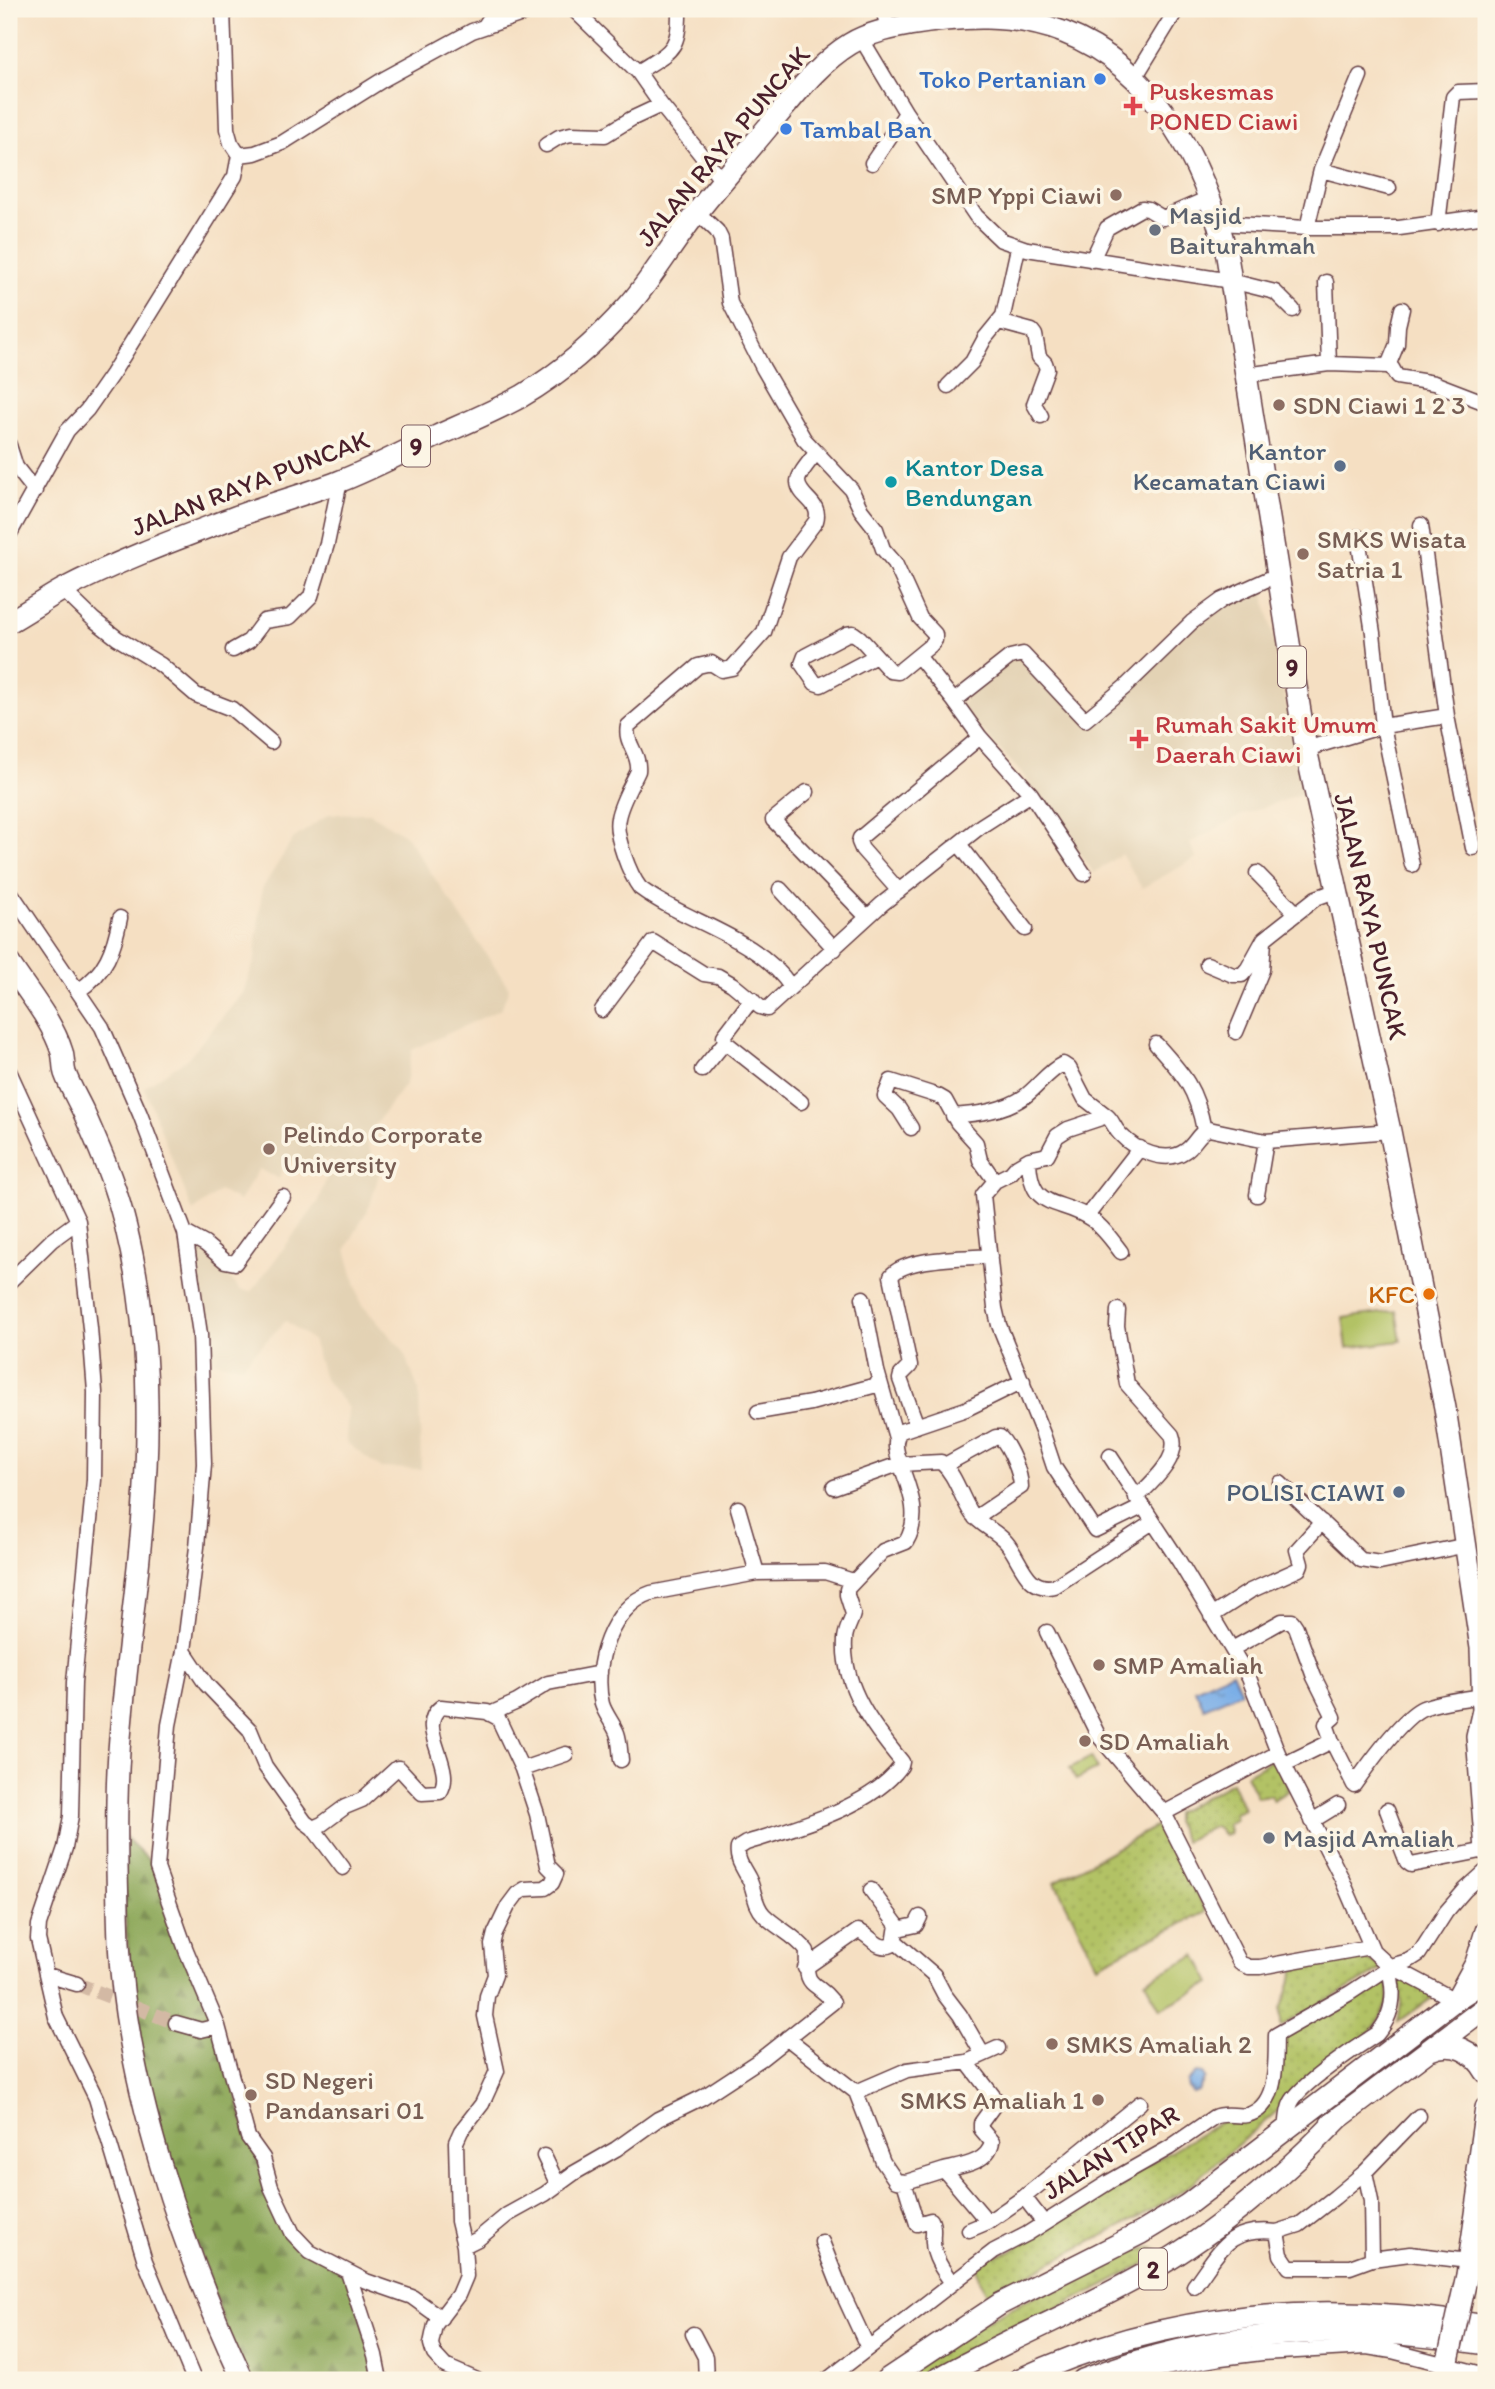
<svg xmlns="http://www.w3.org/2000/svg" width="1495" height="2389" font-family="Itim,sans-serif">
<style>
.built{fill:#e3d2b4}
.grass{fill:url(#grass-dots);stroke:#7e7048;stroke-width:2}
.forest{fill:url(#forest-firs);stroke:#6c6442;stroke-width:2}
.park{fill:#b2c265;stroke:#7e7048;stroke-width:2}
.water{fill:url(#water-ripples);stroke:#626689;stroke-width:2}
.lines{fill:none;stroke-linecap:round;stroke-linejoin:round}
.minor-tunnel{stroke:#d3b9a4;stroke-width:14;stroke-dasharray:14 7;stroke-linecap:butt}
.minor-casing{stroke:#643c42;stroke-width:17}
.highway-casing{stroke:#643c42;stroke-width:24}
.minor{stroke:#fff;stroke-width:14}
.highway{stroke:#fff;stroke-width:21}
.highway-bridge-casing{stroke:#643c42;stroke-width:24;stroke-linecap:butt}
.highway-bridge{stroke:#fff;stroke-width:21}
.shop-dot{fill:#3f7fe0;stroke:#fcf5e5;stroke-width:2.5}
.health-dot{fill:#e0444e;stroke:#fcf5e5;stroke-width:2.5}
.education-dot{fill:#8d6e63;stroke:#fcf5e5;stroke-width:2.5}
.worship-dot{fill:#6b7280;stroke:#fcf5e5;stroke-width:2.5}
.service-dot{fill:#5c6f8a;stroke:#fcf5e5;stroke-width:2.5}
.culture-dot{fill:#0f9aa8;stroke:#fcf5e5;stroke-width:2.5}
.food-dot{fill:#e8710a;stroke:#fcf5e5;stroke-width:2.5}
.labels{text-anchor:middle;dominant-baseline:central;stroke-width:7;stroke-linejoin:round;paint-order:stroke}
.shield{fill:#fcf5e5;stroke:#7f5f63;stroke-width:2}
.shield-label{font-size:24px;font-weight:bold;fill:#4a1f2b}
.shop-label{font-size:26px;fill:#366cbe;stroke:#fcf5e5;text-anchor:end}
.health-label{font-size:26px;fill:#be3a42;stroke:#fcf5e5;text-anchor:start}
.street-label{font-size:26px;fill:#4a1f2b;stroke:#fcf5e5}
.education-label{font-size:26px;fill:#785e54;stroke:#fcf5e5;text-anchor:start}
.worship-label{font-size:26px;fill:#5b616d;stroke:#fcf5e5;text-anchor:start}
.service-label{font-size:26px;fill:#4e5e75;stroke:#fcf5e5;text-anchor:end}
.culture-label{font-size:26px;fill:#0d838f;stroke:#fcf5e5;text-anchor:start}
.food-label{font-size:26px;fill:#c56008;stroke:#fcf5e5;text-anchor:end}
</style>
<defs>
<pattern id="grass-dots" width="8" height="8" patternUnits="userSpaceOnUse" patternTransform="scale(1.75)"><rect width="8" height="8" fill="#b2c265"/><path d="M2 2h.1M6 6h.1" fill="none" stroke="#9ba658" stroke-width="1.8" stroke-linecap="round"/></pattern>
<pattern id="forest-firs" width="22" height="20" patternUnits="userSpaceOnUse" patternTransform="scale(1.75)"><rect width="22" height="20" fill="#8da85a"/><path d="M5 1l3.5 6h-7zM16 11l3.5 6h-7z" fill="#75884b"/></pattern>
<pattern id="water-ripples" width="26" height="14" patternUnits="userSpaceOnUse" patternTransform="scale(1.75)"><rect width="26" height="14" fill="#7aaee7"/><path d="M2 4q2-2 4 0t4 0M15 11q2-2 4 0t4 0" fill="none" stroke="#668dbb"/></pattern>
</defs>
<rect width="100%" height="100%" fill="#fcf5e5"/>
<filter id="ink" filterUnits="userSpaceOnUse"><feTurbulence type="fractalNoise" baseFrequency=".0143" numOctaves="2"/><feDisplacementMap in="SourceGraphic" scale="14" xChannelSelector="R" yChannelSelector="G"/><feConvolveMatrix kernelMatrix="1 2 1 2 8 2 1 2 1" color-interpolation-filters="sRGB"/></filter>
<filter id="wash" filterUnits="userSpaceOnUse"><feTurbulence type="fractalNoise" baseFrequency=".00686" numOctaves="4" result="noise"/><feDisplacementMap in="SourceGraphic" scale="28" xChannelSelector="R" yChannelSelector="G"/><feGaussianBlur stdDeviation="1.57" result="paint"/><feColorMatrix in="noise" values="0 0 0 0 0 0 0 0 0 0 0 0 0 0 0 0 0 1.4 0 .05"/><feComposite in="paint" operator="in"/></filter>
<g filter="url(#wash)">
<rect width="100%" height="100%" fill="#f5dfc2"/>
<path class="built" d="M1263,585L1303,793L1242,815L1190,843L1196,858L1142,888L1121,854L1094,873L1024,776L961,707L964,700L1017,656L1088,721L1199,622Z
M370,813L406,836L509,988L501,1009L412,1050L406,1083L365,1138L379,1174L370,1205L346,1249L361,1304L403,1350L419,1391L421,1469L380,1468L346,1442L348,1408L324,1378L312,1340L286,1321L241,1366L214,1361L192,1240L240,1290L251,1292L319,1201L332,1161H284L279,1179L259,1169L239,1201L219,1191L193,1212L144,1087L187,1059L243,993L255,959L262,889L293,839L329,814Z"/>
<path class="grass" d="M1270,1761L1278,1763L1289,1790L1273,1800L1270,1795L1257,1797L1246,1775Z
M1232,1782L1244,1809L1234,1814L1236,1819L1227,1824L1230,1833L1224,1835L1215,1826L1185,1841L1175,1821V1813Z
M1164,1822L1206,1912L1097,1965L1055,1882Z
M1347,1957L1365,1959L1384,1968L1281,2026V2010L1296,1966Z
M1387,1975C1392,2002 1387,2009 1371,2031L1188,2187L1142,2216L1053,2261L989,2297L979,2280L977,2267L992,2256L1010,2252L1050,2223L1224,2120H1244L1278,2080L1284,2034Z
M1402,1977L1436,1995L1398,2022L1401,2005L1400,1980Z
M1151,2248L1159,2251L1160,2256L920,2380H897L983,2322L1109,2259L1136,2250Z"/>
<path class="forest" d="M117,1829L157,1868L218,2026L248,2138L293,2234L348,2272L380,2380H244L140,2079Z"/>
<path class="park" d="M1396,1311L1401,1341L1347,1348L1343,1318Z
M1091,1757L1097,1769L1076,1780L1070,1768Z
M1196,1955L1211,1983L1160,2009L1145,1981Z"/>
<path class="water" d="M1232,1672L1241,1692L1204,1708L1195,1689Z
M1196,2073L1203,2074L1205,2078L1198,2091L1193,2093L1188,2088L1187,2082Z"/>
</g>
<g filter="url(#ink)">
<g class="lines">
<path class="minor-tunnel" d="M77,1984L176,2023"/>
<defs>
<path id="minor" d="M573,9L638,72L661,105L723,182
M883,9L888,29
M484,27L496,9
M861,38L906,113L976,216L1001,240L1027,249L1231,281L1275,292L1293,310
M638,72C670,51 680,51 679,9
M1134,79L1177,9
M546,145L559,137L571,134L605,135L631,119L661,105
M239,155L255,153L282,143L384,79L472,31L537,9
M872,163L906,113
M1321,170L1389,188
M697,212L717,231L721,239L730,303L763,368L804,439L851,489L861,510L876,529L883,549L895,563L920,618L935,634V640L931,645L898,672L890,671L860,638L853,633L847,634L805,656L802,664L815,683L821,685L876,656
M1219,223L1307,228H1399L1486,216
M1438,224L1453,97L1458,92L1486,91
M1307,228L1321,170L1360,76
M1092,260L1107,228L1142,208L1148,209L1163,218L1211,197
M1326,282L1329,364
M999,322L1032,331L1035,335L1039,357L1045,363L1047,369L1034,404L1041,416
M1388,366L1397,344L1398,326L1402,309
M1245,375L1329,364L1388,366L1392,368L1397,377L1434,383L1486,403
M948,386L972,362L985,338L1003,316L1018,248
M9,445L16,467L35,491
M1421,525L1447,716L1473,848
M9,535L67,431L87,410L112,374L235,176L239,155L231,143L227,129L223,9
M1358,537L1373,633L1383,726L1412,865
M63,590L94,620L117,638L161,665L196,695L232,709L271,742
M233,650L249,641L264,621L290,617L311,596L327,544L340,481
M919,657L954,701L1010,657L1023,654L1085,720L1125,687L1192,622L1222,600L1277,575
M1306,749L1383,726L1447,716
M807,792L773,820L867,917
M1031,794L1084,874
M959,844L1025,929
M1257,873L1295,912
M780,889L835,949
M9,890L102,1027L140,1114L185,1233L200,1334L204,1464L197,1547L184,1651L169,1725L157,1868L186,1950L218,2026L248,2137L263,2158L271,2187L293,2234L310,2252L366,2281L412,2297L441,2318
M899,891L862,849L859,842L860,838L980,737
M1207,964L1233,975H1242L1248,968L1264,939L1274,931L1316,898L1338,890
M791,987C757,936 687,923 640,888C630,875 614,835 618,818C621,802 631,786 638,771C640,753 624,743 628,726L698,666L711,663L722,670L732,668L764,632L789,557L816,521C822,502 799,498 798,482C798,474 811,460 816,453
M78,991C106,973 114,949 120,918
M602,1010L653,942L704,974L718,976L732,984L760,1007L767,1009L882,904L981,826L1031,794L980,737L954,701
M1236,1032L1262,970L1264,941
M725,1042L801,1102
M1156,1044C1184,1075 1196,1088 1204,1130
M702,1070L725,1042L724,1036L752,999
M9,1071L78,1221L90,1328L95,1392L94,1480L74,1682L71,1816L65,1848L39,1925L38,1939L56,2017L96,2098L145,2261L194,2380
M953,1116C977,1114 1004,1111 1024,1097C1038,1087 1048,1071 1063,1064L1069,1068L1085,1099L1107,1116
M911,1128L899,1109L885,1096L891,1081L938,1096L945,1100L957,1122L976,1143L980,1160L995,1181L983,1195L995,1308L999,1325L1043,1434L1054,1467L1095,1530L1142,1507
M1029,1159C1030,1213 1059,1197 1091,1219C1103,1227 1112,1240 1121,1252
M995,1181L1011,1173L1017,1166L1029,1159L1047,1155L1057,1136L1068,1129L1107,1116C1113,1121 1114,1128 1120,1134C1135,1150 1165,1165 1185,1151C1195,1145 1198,1132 1209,1129L1266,1141L1390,1131
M1257,1195L1266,1141
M1087,1216L1140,1148
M185,1233L205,1244L225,1261L235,1263L283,1197
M9,1282L52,1240L78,1221
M863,1298L877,1371L896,1438
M1118,1310L1117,1326L1127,1384L1172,1435C1181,1458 1151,1483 1136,1498
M758,1412L811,1403L880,1384
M917,1426L900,1379L901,1375L910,1366L891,1276C905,1257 966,1258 990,1256
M1110,1456L1179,1561L1249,1678L1278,1753L1341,1877L1373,1951L1387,1964L1455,2000
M945,1465L996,1437H1000C1010,1447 1021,1474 1021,1487L975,1518
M1280,1483L1361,1560L1380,1563L1467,1545
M834,1487L899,1464L941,1462C956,1475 961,1498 972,1514C982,1526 996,1531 1006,1542C1021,1559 1026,1593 1055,1586L1153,1522
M738,1508L757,1573
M1211,1616L1250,1591L1299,1569L1301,1564L1297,1550L1322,1522
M1047,1632L1098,1735L1164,1813L1240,1963L1249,1967H1260L1370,1947
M1232,1649L1282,1621H1292L1296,1627L1314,1677L1334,1717L1326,1724L1332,1741
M184,1651L206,1684L250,1730L265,1766L305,1822L313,1828L322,1824L345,1807L362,1800L397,1768H399L422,1793L440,1792C457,1767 414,1727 441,1707L487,1712L498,1718L522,1769L537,1814L548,1866L556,1874L552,1883L545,1888L525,1889L517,1894L508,1906L495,1933L492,1945L495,1975L487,1996L485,2016L497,2071L482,2104L461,2131L456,2142L458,2221L464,2246L466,2276L458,2295L435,2325L431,2344L434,2354L445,2366L477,2380
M490,1714L517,1702L548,1683L600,1673
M621,1760C620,1751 620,1741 617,1733C613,1723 605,1714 602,1704C592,1666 611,1606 651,1593L757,1573L825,1572L853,1581
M1285,1764L1332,1741L1354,1785C1368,1765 1402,1717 1423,1708C1441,1701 1463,1699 1483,1696
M522,1769L566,1754
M1387,1810L1407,1862L1411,1865L1486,1850
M1164,1813L1278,1753
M1312,1821L1338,1805
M313,1828L343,1868
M898,1929L916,1925L920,1917
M896,1942L934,1975L944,1994L960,2015L983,2055
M805,1968L858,1931C872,1935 877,1953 894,1944L897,1925L871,1890
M47,1975L77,1984
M176,2023L201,2030L218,2026
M787,2038L856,2092L883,2162L896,2181L906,2182L944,2170L988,2222
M856,2092L907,2070L967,2062L998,2048
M1286,2131C1287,2122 1287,2111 1291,2103C1299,2085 1358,2046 1377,2034C1395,2013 1396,1989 1387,1964
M544,2156L558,2185
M944,2170C961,2166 988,2163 992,2142L981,2129V2123L997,2101L967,2062
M1365,2172L1371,2201L1372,2259
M904,2182L917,2224L931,2220C935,2228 932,2233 933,2242C933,2257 944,2272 952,2283
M1024,2197L1044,2223
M969,2230L988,2222L1024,2197L1140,2103
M1277,2232L1299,2225L1335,2197L1365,2172L1419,2116
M822,2242L841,2290L868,2348
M464,2246L478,2239L507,2215L545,2194L574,2173L616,2149L658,2119L703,2097L761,2059L833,2002C813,1977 805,1992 807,1951C795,1935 778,1929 764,1915C754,1905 755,1891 749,1879C744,1869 736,1860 738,1848L746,1843C793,1828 871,1808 901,1766L902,1762C874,1728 842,1687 845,1640C845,1630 851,1623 853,1614L847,1595V1589L883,1551L906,1542C932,1499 880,1451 901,1431L966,1409L1023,1381
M348,2272L375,2355L380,2380
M1194,2286C1220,2251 1228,2226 1277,2232L1281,2255L1289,2267H1350L1372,2259L1410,2254L1468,2261
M693,2334L705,2357L706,2380
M827,2380L994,2251L1027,2234L1109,2182L1169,2148L1214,2117C1225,2112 1236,2117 1247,2115C1280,2107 1275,2058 1276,2035L1350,1993L1391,1966L1408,1961L1419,1954L1446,1912L1465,1890L1486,1871
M1119,2380L1142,2372L1221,2358L1262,2353L1367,2347L1392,2351L1486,2375"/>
<path id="highway" d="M9,622C27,612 44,600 62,590C117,561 177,539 235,517C269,504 304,495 338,482C372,469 405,451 437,436C466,423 495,411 522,396C561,373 599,339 629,305C654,276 674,241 698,211C721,182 745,155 768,127C793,98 817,64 850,44C868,33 889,29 909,25C961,16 1013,13 1063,32C1156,68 1205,165 1227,256L1306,749L1390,1131L1445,1408L1481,1648L1483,1710L1477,1736L1486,1850
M9,963C27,991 52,1020 62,1052C64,1059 63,1066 65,1073C70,1087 78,1100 84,1113C94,1136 104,1158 112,1181C136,1248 147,1336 147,1406C149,1522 127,1637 119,1751C115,1815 117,1880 119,1943C126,2085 183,2251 243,2380
M1458,1996L1476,1963L1486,1931
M1430,2050C1453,2040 1474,2051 1486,2072
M1331,2124L1486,2007
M1480,2187L1477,2170L1486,2108
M1467,2275L1480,2187L1486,2174
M886,2380L1000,2304L1141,2233L1187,2205L1455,2000L1486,1980
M936,2380C1009,2338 1088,2308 1160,2265C1226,2225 1287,2172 1341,2116
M1018,2380C1169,2309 1324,2300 1486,2326
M1083,2380C1216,2328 1347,2322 1486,2344
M1444,2380L1449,2356"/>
</defs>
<use href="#minor" class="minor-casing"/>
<use href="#highway" class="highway-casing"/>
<use href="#minor" class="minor"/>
<use href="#highway" class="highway"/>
<defs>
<path id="highway-bridge" d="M1449,2356L1467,2275"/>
</defs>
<use href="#highway-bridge" class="highway-bridge-casing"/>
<use href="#highway-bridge" class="highway-bridge"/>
</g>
</g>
<g class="shop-dot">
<circle cx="1100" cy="79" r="7"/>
<circle cx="786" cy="129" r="7"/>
</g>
<g class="health-dot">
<path d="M1129.5 95.5h7v7h7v7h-7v7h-7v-7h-7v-7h7z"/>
<path d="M1135.5 728.5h7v7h7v7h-7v7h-7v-7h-7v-7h7z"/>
</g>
<g class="education-dot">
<circle cx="1116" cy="195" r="7"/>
<circle cx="1279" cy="405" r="7"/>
<circle cx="1303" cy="554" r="7"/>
<circle cx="269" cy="1149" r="7"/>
<circle cx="1099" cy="1665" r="7"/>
<circle cx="1085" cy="1741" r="7"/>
<circle cx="1052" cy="2044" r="7"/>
<circle cx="251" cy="2095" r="7"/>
<circle cx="1098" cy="2100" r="7"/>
</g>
<g class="worship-dot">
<circle cx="1155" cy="230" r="7"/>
<circle cx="1269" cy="1838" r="7"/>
</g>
<g class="service-dot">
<circle cx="1340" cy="466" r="7"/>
<circle cx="1399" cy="1492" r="7"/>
</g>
<circle class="culture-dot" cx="891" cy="482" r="7"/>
<circle class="food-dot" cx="1429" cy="1294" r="7"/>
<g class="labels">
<g class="shield">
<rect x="402" y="425.5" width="28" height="41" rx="5"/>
<rect x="1278" y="646.5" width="28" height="41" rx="5"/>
<rect x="1139" y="2248.5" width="28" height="41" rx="5"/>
</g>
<g class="shield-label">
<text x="416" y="446">9</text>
<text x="1292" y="667">9</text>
<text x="1153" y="2269">2</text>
</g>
<g class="shop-label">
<text x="1086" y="79">Toko Pertanian</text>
<text x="800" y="129" text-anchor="start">Tambal Ban</text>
</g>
<g class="health-label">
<text x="1149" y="91">Puskesmas<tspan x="1149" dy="30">PONED Ciawi</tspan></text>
<text x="1155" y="724">Rumah Sakit Umum<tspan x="1155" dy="30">Daerah Ciawi</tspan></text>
</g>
<g class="street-label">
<text transform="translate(723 146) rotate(-50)">JALAN RAYA PUNCAK</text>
<text transform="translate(250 483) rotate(-21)">JALAN RAYA PUNCAK</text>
<text transform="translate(1371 916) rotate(77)">JALAN RAYA PUNCAK</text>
<text transform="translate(1111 2152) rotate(-32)">JALAN TIPAR</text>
</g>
<g class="education-label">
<text x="1102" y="195" text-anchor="end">SMP Yppi Ciawi</text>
<text x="1293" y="405">SDN Ciawi 1 2 3</text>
<text x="1317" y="539">SMKS Wisata<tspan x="1317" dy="30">Satria 1</tspan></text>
<text x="283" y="1134">Pelindo Corporate<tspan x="283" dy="30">University</tspan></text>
<text x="1113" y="1665">SMP Amaliah</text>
<text x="1099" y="1741">SD Amaliah</text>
<text x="1066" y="2044">SMKS Amaliah 2</text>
<text x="265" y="2080">SD Negeri<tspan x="265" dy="30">Pandansari 01</tspan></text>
<text x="1084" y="2100" text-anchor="end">SMKS Amaliah 1</text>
</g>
<g class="worship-label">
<text x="1169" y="215">Masjid<tspan x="1169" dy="30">Baiturahmah</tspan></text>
<text x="1283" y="1838">Masjid Amaliah</text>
</g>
<g class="service-label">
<text x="1326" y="451">Kantor<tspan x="1326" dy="30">Kecamatan Ciawi</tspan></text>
<text x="1385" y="1492">POLISI CIAWI</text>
</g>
<g class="culture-label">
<text x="905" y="467">Kantor Desa<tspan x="905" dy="30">Bendungan</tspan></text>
</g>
<g class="food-label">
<text x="1415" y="1294">KFC</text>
</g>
</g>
<rect width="1495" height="2389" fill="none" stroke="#fcf5e5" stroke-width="35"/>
</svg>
